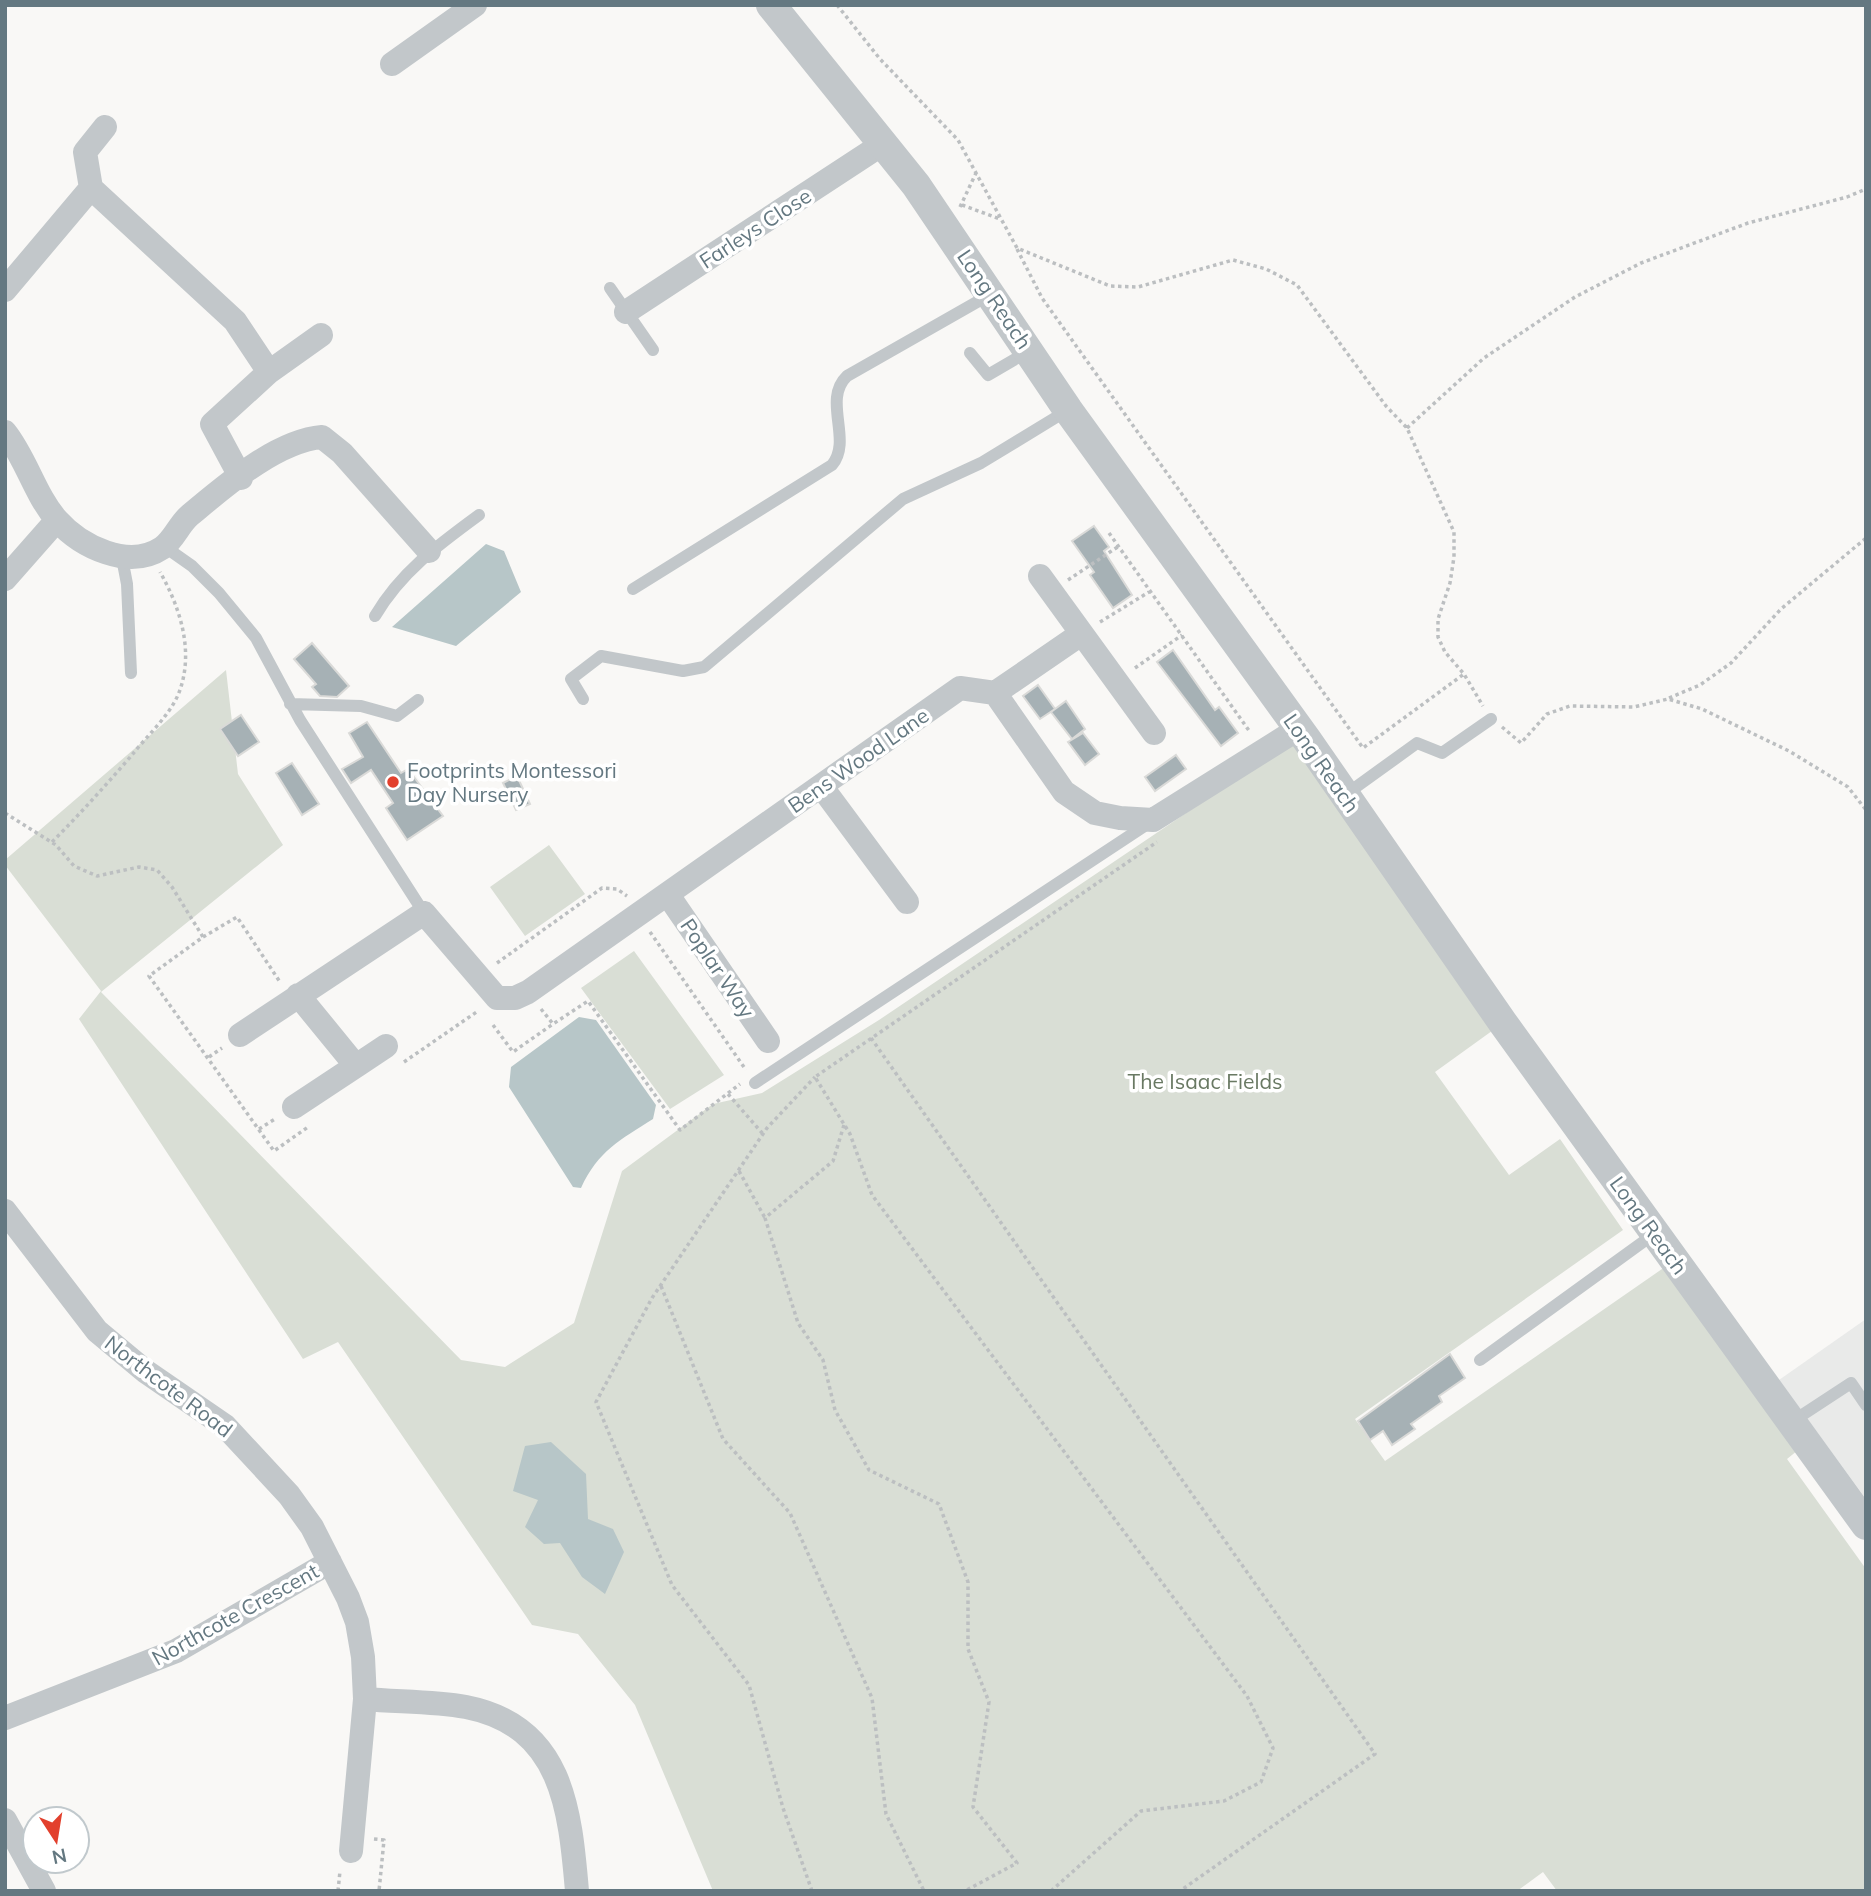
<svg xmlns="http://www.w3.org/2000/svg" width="1871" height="1896" font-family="Mulish,sans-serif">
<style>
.built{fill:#e9eae9}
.green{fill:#d9ded5}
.water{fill:#b7c6c8}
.building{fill:#a6b1b5;stroke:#dadad8;stroke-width:2}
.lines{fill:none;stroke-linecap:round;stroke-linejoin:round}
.path{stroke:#bcbfc1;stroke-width:3.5;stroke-dasharray:3.5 3.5;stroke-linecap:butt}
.service{stroke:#c2c7ca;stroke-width:12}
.minor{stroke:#c2c7ca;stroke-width:24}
.tertiary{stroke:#c2c7ca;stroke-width:30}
.poi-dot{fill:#e2402d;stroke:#fff;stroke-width:2.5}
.labels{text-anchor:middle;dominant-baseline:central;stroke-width:7;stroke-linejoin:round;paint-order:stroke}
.street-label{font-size:21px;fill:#647881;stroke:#fff}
.poi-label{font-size:21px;fill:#647881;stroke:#fff;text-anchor:start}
.park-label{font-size:21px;fill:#697963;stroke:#fff}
</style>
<rect width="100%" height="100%" fill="#f9f8f6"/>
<path class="built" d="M1866,1319V1499L1779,1380Z"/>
<path class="green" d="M226,670L238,774L283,845L101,992L461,1360L505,1367L574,1323L622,1171L713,1104L762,1093L879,1020L1290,743L1298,729L1503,1023L1435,1072L1509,1175L1560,1139L1623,1230L1355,1419L1385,1461L1675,1260L1808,1442L1787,1459L1866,1569V1891H1557L1543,1872L1517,1891H713L635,1705L578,1634L532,1625L338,1342L303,1359L79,1019L101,991L5,865V860Z
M549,845L585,894L525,936L490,887Z
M634,951L724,1075L670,1109L581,988Z"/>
<path class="water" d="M486,544L504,551L521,592L456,646L392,627Z
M579,1017L596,1020L656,1105L653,1119C620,1140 598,1151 581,1188L573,1187L509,1087L511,1067Z
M551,1442L586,1474L588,1519L613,1529L624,1552L605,1594L582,1577L560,1543L544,1544L525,1527L538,1500L513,1491L525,1446Z"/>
<path class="building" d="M1094,526L1109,547L1104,551L1132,595L1113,608L1090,575L1094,572L1072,541Z
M312,643L349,686L337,697L320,696L312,687L316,684L294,659Z
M1173,650L1215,710L1219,707L1238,733L1221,746L1157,662Z
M1038,685L1055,709L1040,719L1023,696Z
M1066,701L1085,729L1072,739L1051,712Z
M241,715L259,742L238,756L220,729Z
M367,722L401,773L408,769L443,816L407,840L386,808L393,803L371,770L351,783L342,769L363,757L349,733Z
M1083,733L1099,754L1085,765L1068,742Z
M1176,755L1186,769L1155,791L1145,777Z
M292,763L319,804L302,815L276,773Z
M517,776L530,804L516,810L503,783Z
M1450,1354L1465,1378L1439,1396L1442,1402L1411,1424L1415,1429L1392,1445L1383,1431L1370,1440L1358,1421Z"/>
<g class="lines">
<path class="path" d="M837,5L880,59L958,140L1017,248L1110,286L1138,287L1233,260L1266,269L1297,285L1386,406L1407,428L1454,532V557L1450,583L1438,619V637L1445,652L1464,674L1483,706
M962,205L1000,219
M960,207L976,173
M1017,249L1042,298L1363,748L1464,674
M1407,428L1484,358L1575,297L1641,263L1748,223L1847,197L1866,189
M1109,533L1250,732
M1068,580L1119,546
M1100,622L1149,592
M1135,668L1182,635
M1669,698L1700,685L1731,663L1781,609L1866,538
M1502,727L1521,743L1547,714L1570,706L1634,707L1668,699L1702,709L1789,751L1848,787L1866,810
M5,813L56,845L74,866L97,876L139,867L157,870L172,887L203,937L149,976L274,1151L308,1127
M52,842C80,814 106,785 132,755C146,737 169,716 178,695C195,654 181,609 160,572
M650,932L746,1070
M203,937L237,917L280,982
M497,963L602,888L617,889L627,896
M541,1009L553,1024L588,1001L680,1130L740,1084
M493,1025L513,1052L553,1024
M871,1038L1375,1754L1180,1891
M209,1057L222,1048
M404,1062L478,1011
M728,1094L763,1134
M844,1125L833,1161L765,1218L798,1323L823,1360L835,1410L869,1470L939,1504L968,1582V1649L989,1702L973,1807L1017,1863L965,1891
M259,1129L275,1119
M739,1171L765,1218
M661,1286L723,1439L790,1513L872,1698L886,1814L924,1891
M374,1839L384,1840L379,1891
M338,1891L340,1871
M812,1891L783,1808L749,1685L672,1585L596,1402L652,1298L767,1128L815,1077
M1051,1891L1141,1811L1224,1801L1261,1782L1273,1748L1247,1696L872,1195L850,1134L815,1077L1157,842"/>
<path class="service" d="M610,288L653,350
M970,353L988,375L1029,351
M165,547L192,566L219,593L256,638L300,720L424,913
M122,558L127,584L131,673
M633,589L832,465C853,440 822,400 847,376L991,294
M375,616C401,572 438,545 479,515
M583,699L571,679L601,656L683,671L704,667L903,499L981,463L1068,410
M290,704L361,706L397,716L418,700
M1345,795L1417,743L1442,753L1491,719
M755,1083L1149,823
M1480,1360L1654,1234
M1793,1421L1851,1383L1866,1405"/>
<path class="minor" d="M392,64L475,5
M105,127L85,152L91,188L235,321L269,372L212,424L241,478
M5,290L91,188
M626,312L884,143
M269,372L321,335
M5,432C26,458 35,495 57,520C81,547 129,570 162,548C174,540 179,524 190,515C225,486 276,441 322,437L342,453L429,551
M1040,576L1154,733
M5,579L57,520
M995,693L1081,634
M821,786L907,902
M668,895L768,1041
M240,1035L424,913L497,998H515L528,992L960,688L995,693L1064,792L1095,813L1120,818L1153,820L1298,729
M356,1066L386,1046
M294,1107L356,1066L298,995
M5,1211L97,1331L145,1371L225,1426L289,1495L312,1527L348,1598L357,1622L363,1657L365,1699C398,1702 433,1701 466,1707C563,1726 570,1810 577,1891
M5,1718L176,1651L330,1562
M5,1820L44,1891
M351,1851L365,1699"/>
<path class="tertiary" d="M771,5L916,185L1068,410L1307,740L1503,1023L1866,1525"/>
</g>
<circle class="poi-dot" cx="393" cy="782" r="7"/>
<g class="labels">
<g class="street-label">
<text transform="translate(755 228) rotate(-33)">Farleys Close</text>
<text transform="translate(995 299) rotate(56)">Long Reach</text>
<text transform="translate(858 760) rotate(-35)">Bens Wood Lane</text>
<text transform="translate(1322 763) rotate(55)">Long Reach</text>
<text transform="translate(718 968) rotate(56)">Poplar Way</text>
<text transform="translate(1649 1225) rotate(54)">Long Reach</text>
<text transform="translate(169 1386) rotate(37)">Northcote Road</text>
<text transform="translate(235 1614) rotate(-29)">Northcote Crescent</text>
</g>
<g class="poi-label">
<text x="407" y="770">Footprints Montessori<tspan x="407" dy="24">Day Nursery</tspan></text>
</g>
<g class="park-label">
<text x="1205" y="1081">The Isaac Fields</text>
</g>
</g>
<rect width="1871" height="1896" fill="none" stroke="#647881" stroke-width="14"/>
<g transform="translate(56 1840) rotate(168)"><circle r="33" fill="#ffffff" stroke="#c1c9cd" stroke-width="2"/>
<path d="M0-5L12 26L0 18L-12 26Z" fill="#e2402d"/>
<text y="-10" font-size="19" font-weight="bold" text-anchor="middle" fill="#647881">N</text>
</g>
</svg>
